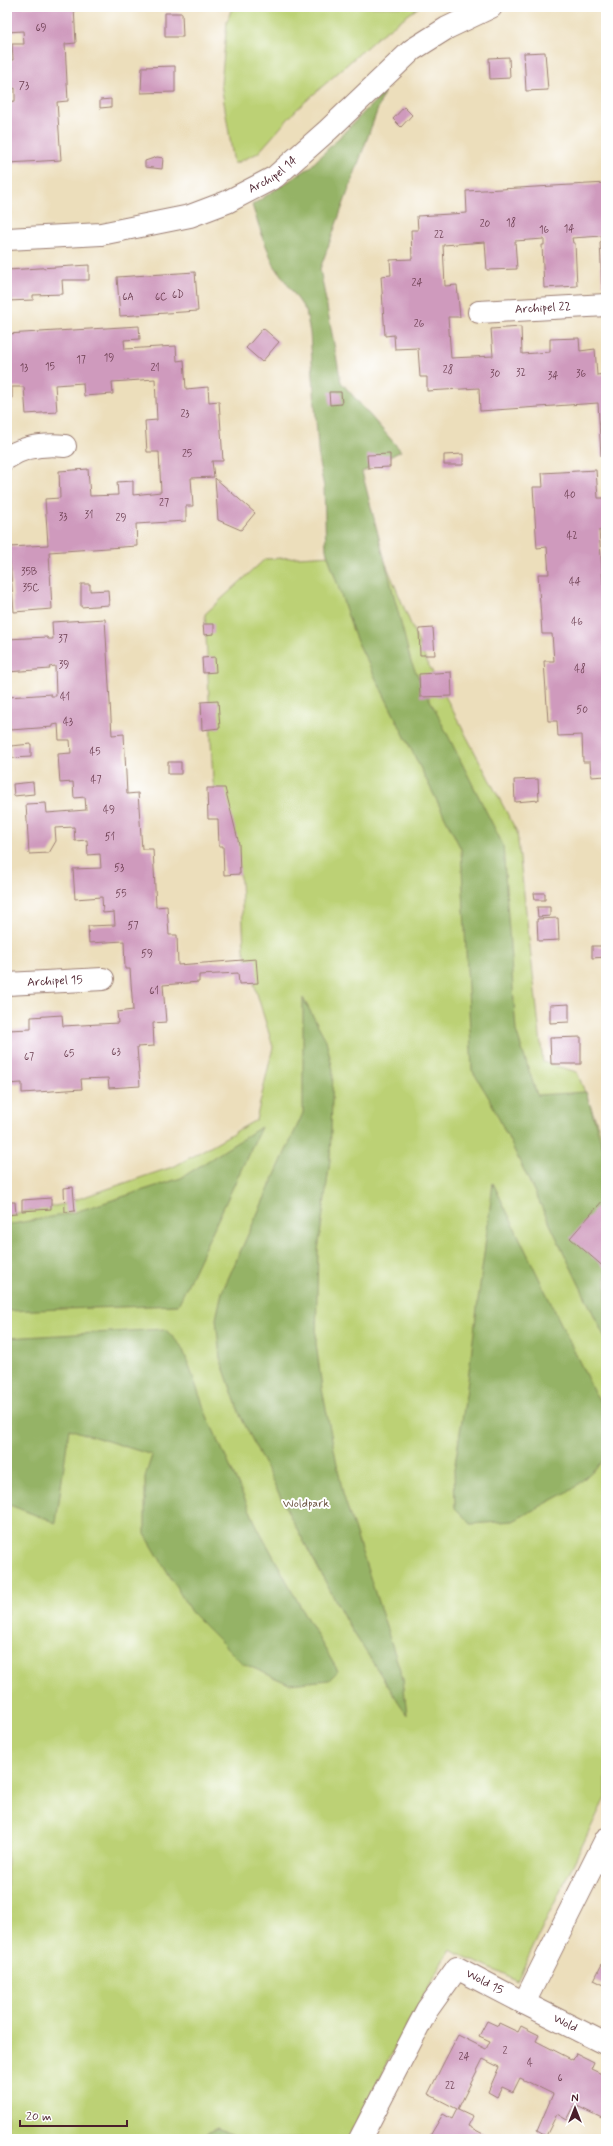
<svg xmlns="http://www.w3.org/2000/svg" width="613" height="2146" font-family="Mynerve,sans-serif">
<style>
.green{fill:#bcd175;stroke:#837850}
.forest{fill:#95b366;stroke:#706948}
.building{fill:#cf9abd}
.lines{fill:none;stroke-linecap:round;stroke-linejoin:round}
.minor-casing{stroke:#9b7e73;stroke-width:24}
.minor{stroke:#fff;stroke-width:22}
.labels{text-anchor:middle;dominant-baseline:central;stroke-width:4;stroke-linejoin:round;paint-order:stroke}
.number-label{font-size:10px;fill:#6b3e50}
.street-label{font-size:12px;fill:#4a1f2b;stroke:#fff}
.park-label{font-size:12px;fill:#6c5441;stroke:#fff}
</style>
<rect width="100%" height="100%" fill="#fff"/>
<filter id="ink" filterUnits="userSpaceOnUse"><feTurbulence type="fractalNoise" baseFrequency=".025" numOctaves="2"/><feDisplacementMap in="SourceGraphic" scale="8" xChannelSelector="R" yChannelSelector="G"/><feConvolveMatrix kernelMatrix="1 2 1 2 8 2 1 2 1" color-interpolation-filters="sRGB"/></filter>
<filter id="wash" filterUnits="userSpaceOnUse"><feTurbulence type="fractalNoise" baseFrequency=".012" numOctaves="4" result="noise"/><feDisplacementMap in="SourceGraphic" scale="16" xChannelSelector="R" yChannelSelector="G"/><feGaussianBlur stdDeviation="0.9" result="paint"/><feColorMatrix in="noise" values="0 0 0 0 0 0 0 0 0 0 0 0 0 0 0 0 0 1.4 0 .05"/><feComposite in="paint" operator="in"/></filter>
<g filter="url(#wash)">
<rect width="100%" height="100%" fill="#ecdebb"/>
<path class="green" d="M236,7H419L379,36L296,110L258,153L234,164L221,84L227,22L231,10Z
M381,552L424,656L517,832L543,1062L577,1072L606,1146V1796L517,1981L450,1950L411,2017L348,2139H7V1215L60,1205L175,1166L256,1120L273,1047L244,950L241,881L213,782L205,614L265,559Z"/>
<path class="forest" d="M384,92L320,269L341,382L401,451L362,472L411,662L503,845L516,1031L537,1095L586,1092L606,1158V1340L489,1098L472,1070L461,849L355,637L326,550L324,487L319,463L310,333L306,311L274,265L263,238L252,205L309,168Z
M303,998L326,1040L333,1070L330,1160L318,1251L316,1343L322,1389L343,1494L403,1679L407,1715L348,1624L289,1514L240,1415L220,1358L216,1319L222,1292L303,1113Z
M261,1127L178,1305L7,1311V1225L72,1213L181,1178Z
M493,1183L594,1392L606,1410V1456L603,1461L573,1489L513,1521L471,1524L455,1508L454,1470L466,1395Z
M165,1329L182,1347L207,1416L257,1526L305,1615L338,1671L329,1680L289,1684L242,1663L191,1612L145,1534V1477L152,1455L69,1429L56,1523L7,1504V1338Z
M218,2128L240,2139H195Z"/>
<g id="blocks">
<path class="building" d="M7,7H74L76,43L65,44L68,101L57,102L61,160L8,163L7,102L15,101V88L7,91V60H13L12,44H24L23,31L7,32Z
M165,13H182L183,37H165Z
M545,52L548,90L526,91L524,53Z
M509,57L510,78L490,79L489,58Z
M175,66V92L141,93L142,67Z
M111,99V107L100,108V100Z
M404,107L412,115L401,127L393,119Z
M157,157L163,158L162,169L145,167V161Z
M606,183V284H602L600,242L602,241V236L572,238L573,243H575L577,286L544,288L542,245H544V239L515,241L517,269L487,270L485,242L443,245L445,286L457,285L460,317H448L451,358L493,356L491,329L521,327L522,354L550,352V339L579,338L580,351L595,349L597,375L606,374V456H601L598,403L480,411L479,388L427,391V377H420L418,348L395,349L394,335L385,336L381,276L391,275L390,260L412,259L411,230H418L417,216L467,213L466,191Z
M89,265V280H62L63,294L33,295V300L7,301V270Z
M195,272L198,311L120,316L117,277Z
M139,326L140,339L124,340L125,349L176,346L177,361L184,360L186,389L208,387L209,402L219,401L223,461H212L214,477L191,478L193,506H186V521L136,524L137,546L49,552L52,609L14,612L9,547L48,545L45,499L60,498L59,471L88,469L90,496L118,495L117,482L133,481V495L161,492L159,452H147L145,421L157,420L155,379L112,382L113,394L84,396L83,383L55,385L57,412L26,414L24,387H12V398L7,399V334Z
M263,328L279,342L262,362L246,348Z
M329,392H341L342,404L330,405Z
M390,454V467L368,468L367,455Z
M463,454V465H444V455Z
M596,470L598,498H606V529L599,530L603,584H606V776L591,777L590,762H583L582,735L558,736L557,721H548L544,661H554L552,634H542L538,574H549L547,547L537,548L533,487H543L542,473Z
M215,478L255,513L241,530L218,520Z
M81,584H90V591L108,590L109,605L81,607Z
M105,619L112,735L124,734L127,794L138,793L142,849H153L156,907L167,906L169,935H177L178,965L256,959L258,983L239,984L238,973L199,975V982L163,985L166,1022L153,1023L154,1046L137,1047L140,1086L109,1088L108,1078L81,1079L82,1089L22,1093V1083L7,1084V1030L31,1029V1017L62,1015L63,1026L118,1023L117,1012L133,1010L130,969H125L124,941L89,943L88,926L115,925L114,912L103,913L102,897L75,899L73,869L101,868L100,854L88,855L87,840L75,841L74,827L55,828L56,841L49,853L29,854L26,804L46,803L47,813L86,810L85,797L74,798L73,782L60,783L58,754L71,753L70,740H59L58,724L53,725V727L10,730L8,697L51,694V696H56L55,666L49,667L50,669L7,672V639L47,637L48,639H53L52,622Z
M203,624H214V634L204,635Z
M433,628L435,655H420L419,629Z
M215,657L216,672L203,673L202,658Z
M451,672L452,696L420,697L419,674Z
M218,701L220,728L202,730L201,702Z
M31,744V757L12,758L11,746Z
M168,762H181V774H168Z
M538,779L539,800L515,802L514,780Z
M33,782L34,794L14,796L13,784Z
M207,788H225L239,844L240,874L224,875L223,846H219L218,819H208Z
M534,893H545V900H535Z
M537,907H550V916L538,917Z
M558,918L559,940L538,941L537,919Z
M592,946H606V957L592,958Z
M569,1004V1022L550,1023V1005Z
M581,1037V1064H551L550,1038Z
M73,1187L75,1211L65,1212L64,1188Z
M51,1198V1209L22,1211V1200Z
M604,1199L606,1201V1269L570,1238Z
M7,1202H15L16,1214L7,1215Z
M606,1956V1986L594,1980Z
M487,2021L498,2026L499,2023L518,2032L521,2026L539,2035L536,2041L573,2060L576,2053L594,2062L591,2069L606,2076V2120L575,2105L567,2120L557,2114L546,2136L537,2131L553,2094L520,2078L513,2092L502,2087L497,2097L488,2092L499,2067L483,2059L458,2109L473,2116L468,2126L487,2136L485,2139H428L443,2114L452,2119L457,2109L428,2094L443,2064L458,2035L486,2049L490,2041L479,2036Z
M606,2125V2139H605L600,2136Z"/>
</g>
</g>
<g filter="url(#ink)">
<use href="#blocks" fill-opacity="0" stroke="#9b7e73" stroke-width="1"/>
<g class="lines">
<defs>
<g id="minor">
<path id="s1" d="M7,239L101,234L190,216L227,202L275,177L328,130L412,50L447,28L491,7"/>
<path id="s2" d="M479,312L606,305"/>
<path d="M7,458C24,446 45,444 65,446"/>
<path id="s3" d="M7,984L103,979"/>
<path id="s4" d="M524,2003L606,2044"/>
<path id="s5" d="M360,2139L427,2010L457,1968L524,2003L606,1839"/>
</g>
</defs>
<use href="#minor" class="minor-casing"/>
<use href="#minor" class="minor"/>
</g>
</g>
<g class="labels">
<g class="number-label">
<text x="41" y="28">69</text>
<text x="24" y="86">73</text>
<text x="511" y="223">18</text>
<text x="485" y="224">20</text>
<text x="569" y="229">14</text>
<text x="544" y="230">16</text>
<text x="439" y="235">22</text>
<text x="417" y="283">24</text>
<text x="178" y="295">6D</text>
<text x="128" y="297">6A</text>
<text x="161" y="297">6C</text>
<text x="419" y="324">26</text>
<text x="109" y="358">19</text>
<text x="81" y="360">17</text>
<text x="50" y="367">15</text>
<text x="24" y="368">13</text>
<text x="155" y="368">21</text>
<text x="448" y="370">28</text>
<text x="521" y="373">32</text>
<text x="495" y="374">30</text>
<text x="581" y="374">36</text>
<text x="553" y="376">34</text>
<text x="185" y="414">23</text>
<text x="187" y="454">25</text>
<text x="570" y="495">40</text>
<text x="164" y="503">27</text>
<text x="89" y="515">31</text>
<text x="63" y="517">33</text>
<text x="121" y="518">29</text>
<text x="572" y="536">42</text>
<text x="29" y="572">35B</text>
<text x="575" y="582">44</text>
<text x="31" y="588">35C</text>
<text x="577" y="622">46</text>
<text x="63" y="639">37</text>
<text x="64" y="665">39</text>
<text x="580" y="669">48</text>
<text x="65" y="697">41</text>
<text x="582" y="710">50</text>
<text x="68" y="722">43</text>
<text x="95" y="752">45</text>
<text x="96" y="780">47</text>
<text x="109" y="810">49</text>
<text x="110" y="837">51</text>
<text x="119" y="868">53</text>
<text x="121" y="894">55</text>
<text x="133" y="926">57</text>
<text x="147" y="954">59</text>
<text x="154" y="991">61</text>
<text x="116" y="1052">63</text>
<text x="69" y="1054">65</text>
<text x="29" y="1057">67</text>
<text x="505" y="2051">2</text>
<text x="464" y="2057">24</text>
<text x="530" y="2063">4</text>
<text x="560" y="2078">6</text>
<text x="450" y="2086">22</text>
</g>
<g class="street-label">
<text stroke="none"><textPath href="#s1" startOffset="278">Archipel 14</textPath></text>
<text stroke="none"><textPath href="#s2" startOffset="64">Archipel 22</textPath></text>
<text stroke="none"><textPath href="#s3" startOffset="48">Archipel 15</textPath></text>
<text stroke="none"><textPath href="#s5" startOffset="228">Wold 15</textPath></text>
<text stroke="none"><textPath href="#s4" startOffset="46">Wold</textPath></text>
</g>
<g class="park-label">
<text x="306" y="1504">Woldpark</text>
</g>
</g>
<rect width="613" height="2146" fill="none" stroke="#fff" stroke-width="24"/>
<g transform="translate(575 2108)" stroke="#ffffff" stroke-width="3" paint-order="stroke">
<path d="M0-3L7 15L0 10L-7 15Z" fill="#4a1f2b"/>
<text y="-6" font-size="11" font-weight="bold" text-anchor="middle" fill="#4a1f2b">N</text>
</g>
<path d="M20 2120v6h107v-6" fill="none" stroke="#4a1f2b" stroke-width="2"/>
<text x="26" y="2120" font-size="12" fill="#4a1f2b" stroke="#ffffff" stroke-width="3" paint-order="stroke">20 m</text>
</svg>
